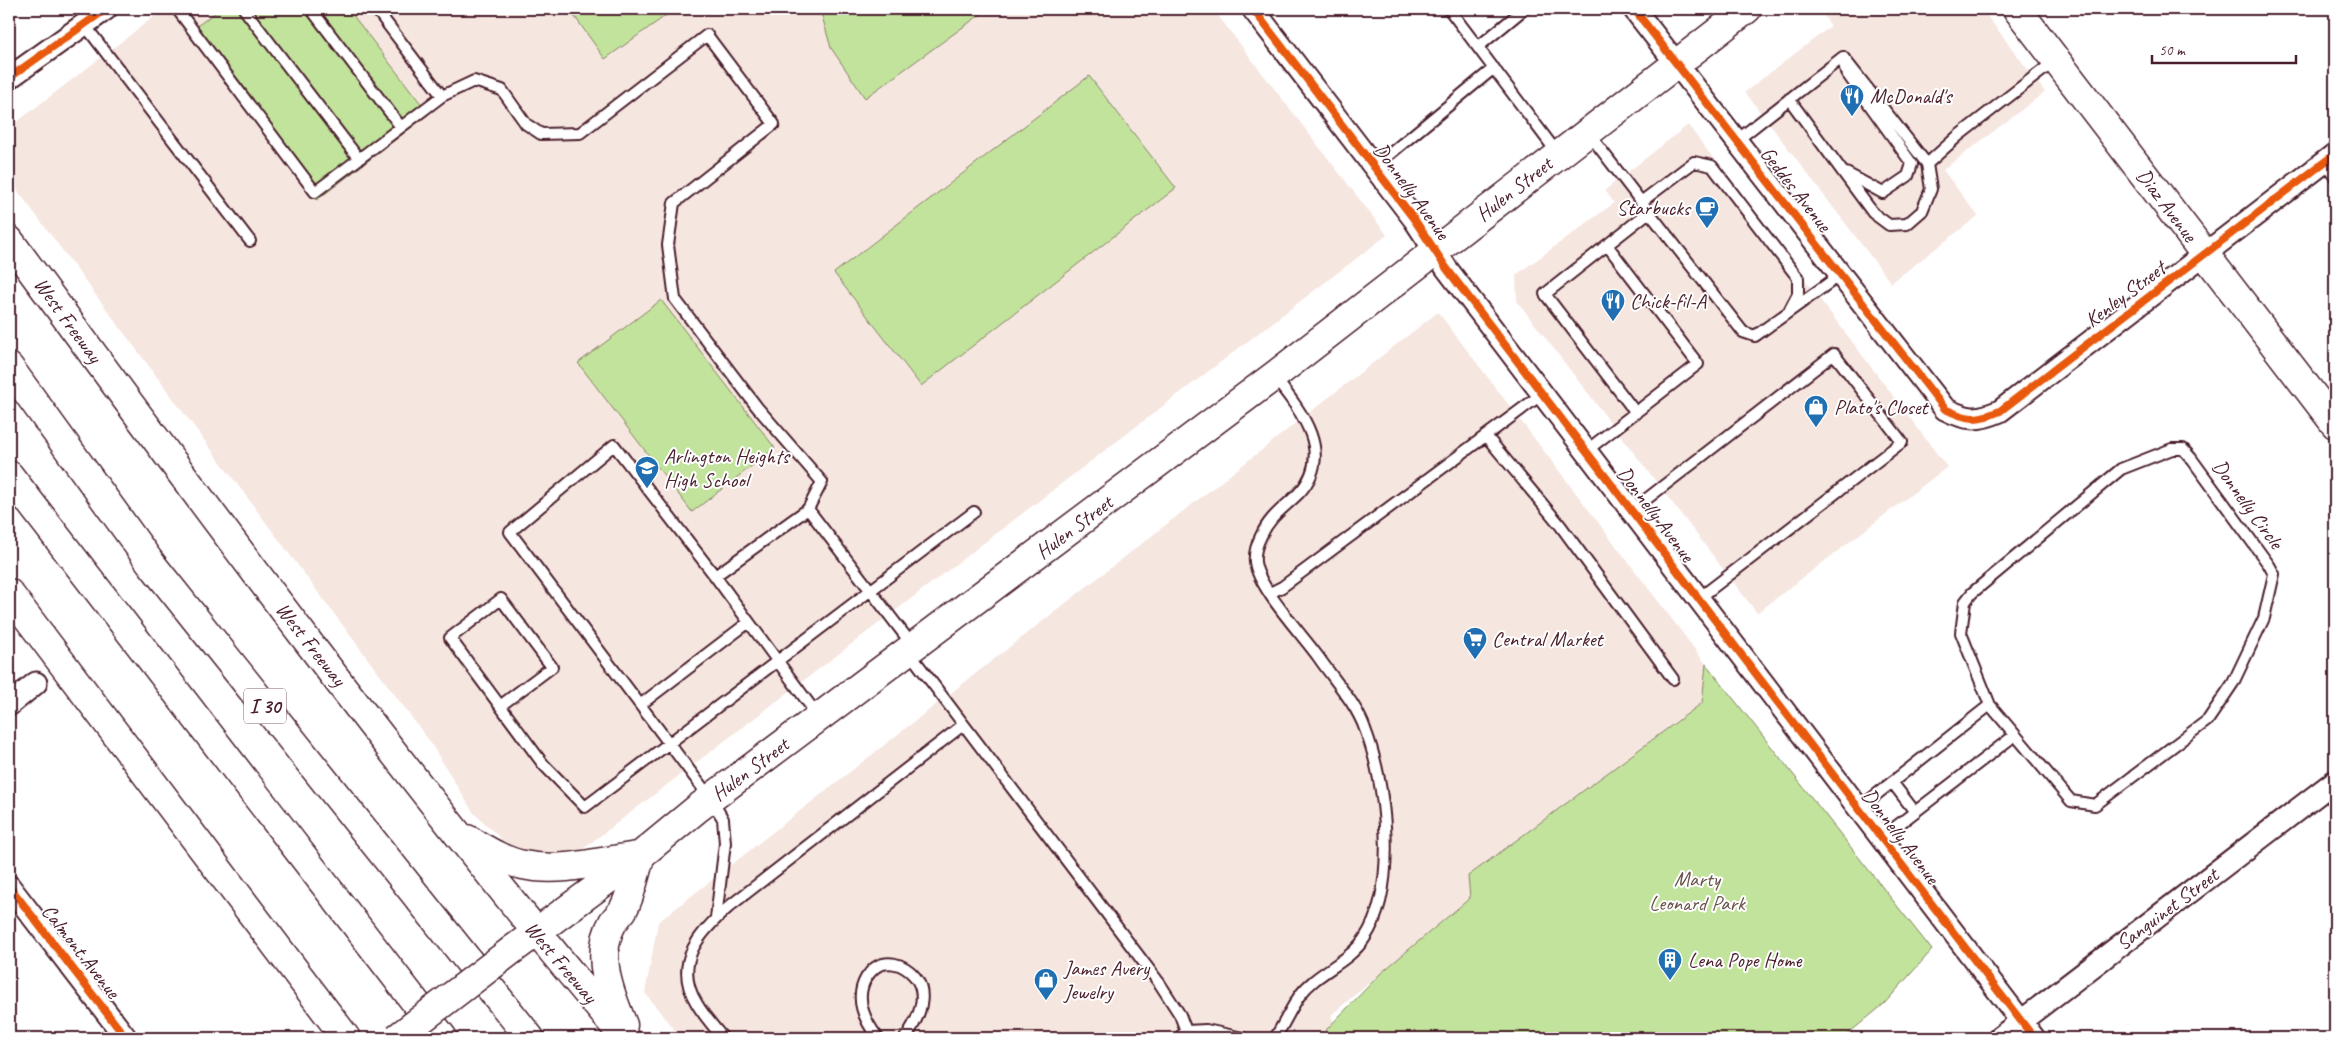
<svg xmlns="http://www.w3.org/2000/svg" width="2344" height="1047" font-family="Caveat,sans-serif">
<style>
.built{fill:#f6e6e0}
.green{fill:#c2e39c;stroke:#868164}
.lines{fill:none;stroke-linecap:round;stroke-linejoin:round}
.lane-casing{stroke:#4a1f2b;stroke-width:14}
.street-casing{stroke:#4a1f2b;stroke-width:25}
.secondary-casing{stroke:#4a1f2b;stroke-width:31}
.highway-casing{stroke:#4a1f2b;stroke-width:31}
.lane{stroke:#fff;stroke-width:10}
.street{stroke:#fff;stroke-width:21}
.secondary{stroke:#fff;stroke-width:28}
.highway{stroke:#fff;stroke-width:28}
.secondary-bridge-casing{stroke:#4a1f2b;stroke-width:31;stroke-linecap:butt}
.secondary-bridge{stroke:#fff;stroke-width:28}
.cycleway-casing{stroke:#fff;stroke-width:11}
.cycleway{stroke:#e8590c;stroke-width:8}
.labels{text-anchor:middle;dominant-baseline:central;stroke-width:4;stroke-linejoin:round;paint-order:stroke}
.shield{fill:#fff;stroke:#80626b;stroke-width:1}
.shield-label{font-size:20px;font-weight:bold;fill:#4a1f2b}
.poi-label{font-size:21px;fill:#4a1f2b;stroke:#fff;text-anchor:start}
.street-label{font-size:21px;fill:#4a1f2b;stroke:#fff}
.park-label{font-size:21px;fill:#685047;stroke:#fff}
</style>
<rect width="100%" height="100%" fill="#fff"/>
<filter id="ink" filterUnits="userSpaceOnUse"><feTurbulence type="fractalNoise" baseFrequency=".02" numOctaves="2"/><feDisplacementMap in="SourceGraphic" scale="10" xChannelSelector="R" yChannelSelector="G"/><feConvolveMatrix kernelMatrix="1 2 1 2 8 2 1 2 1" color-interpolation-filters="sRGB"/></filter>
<g filter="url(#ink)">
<path class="built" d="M164,9H1213L1387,235L583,849L556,857L530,854L502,840L473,812L430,742L9,179V128Z
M1834,9H1982L2045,92L1943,170L1978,216L1891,283L1745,92L1831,26L1824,16Z
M1688,125L1947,467L1757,613L1517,301L1516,275L1614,203L1605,190Z
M1438,312L1706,664L1702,703L1468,876L1470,898L1331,1015L1339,1038H681L645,993L658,922Z"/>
<path class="green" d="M220,9H348L429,114L317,200L189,32Z
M561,9H675L605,59L575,17Z
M820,9H988L865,98L831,48Z
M1089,76L1176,188L921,386L834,273Z
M661,300L775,448L692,512L578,363Z
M1706,664L1932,950L1884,1004L1843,1038H1332L1326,1030L1381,973L1470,898L1468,876L1702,703Z"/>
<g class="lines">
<defs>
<path id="lane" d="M177,9L315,192L442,96
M244,9L359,159
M311,9L401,127
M376,9L442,96L474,81L502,90L526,124L541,134L580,133L707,35L774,124L674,203L668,245L675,299L757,407L822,482L808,509L913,646
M1449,9L1558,154
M84,24L250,241
M1478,47L1524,9
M1843,59L1846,72L1912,164L1908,176L1883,193L1846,173
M1789,99L1873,213L1889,225L1907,224L1922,211L1931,189L1927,164L1958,136L2056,60
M1589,134L1649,212L1607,245
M1736,141L1843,57L1927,164
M2324,163L2335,177
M1374,167L1494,68
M1641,202L1694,162L1712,166L1798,278V294L1790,309
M1649,212L1743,332L1755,336L1840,275
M1274,377C1300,410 1336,453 1299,493C1284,508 1270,516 1261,536C1257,544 1254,553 1255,562C1258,588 1302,634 1319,658C1334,680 1356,703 1365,729C1386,783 1399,888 1364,939C1348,963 1317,972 1300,995C1291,1008 1284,1024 1275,1038
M1486,436L1560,525L1673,679
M2172,449H2183L2191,458L2269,565L2274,574L2264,618L2233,683L2208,720L2095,805L2071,801L1990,705L1961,633L1965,602L1972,593L2121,469Z
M1586,451L1698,364L1607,245L1545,294L1636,413
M1631,511L1834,354L1902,442L1698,599
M715,576L818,716
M1270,593L1282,587L1542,394
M908,651L1160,984L1180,1015L1186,1031
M640,705L749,622
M500,706L552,667L501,599L450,638L543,764L585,807L974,512
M1892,782L1915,812
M1858,809L1990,705
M1881,838L2015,735
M716,918L725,843L723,819L711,799L510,532L614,445L715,576L808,509
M723,1038C714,1027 704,1016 697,1004C671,962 701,931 731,905L963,725
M878,1038C864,1020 854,999 866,978C870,972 876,965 883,964C890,962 899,964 905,968C933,986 921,1016 905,1038
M1179,1038L1186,1031L1206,1030L1243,1038"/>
<path id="street" d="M1253,9L1414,219L1447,269L2034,1038
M1634,9L1945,409C1967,420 1977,421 2000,411L2335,154
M9,78L106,9
M9,705L36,683
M9,886L126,1038
M1999,1038L2335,781"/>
<path id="secondary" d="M2017,9L2335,424
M9,240C208,511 408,782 625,1038
M9,593L346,1038
M467,839C485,849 503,861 523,865C560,873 601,861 637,856
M512,950L641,855L698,808L1274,376L1747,9
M623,1025C610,994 594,955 613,922C616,918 620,914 623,910C632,894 635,872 641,855"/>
<path id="highway" d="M9,367L150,562L530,1038
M9,475L443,1038"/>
</defs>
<use href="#lane" class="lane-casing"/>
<use href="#street" class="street-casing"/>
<use href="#secondary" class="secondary-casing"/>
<use href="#highway" class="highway-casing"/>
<use href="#lane" class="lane"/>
<use href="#street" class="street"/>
<use href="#secondary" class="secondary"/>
<use href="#highway" class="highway"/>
<defs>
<path id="secondary-bridge" d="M397,1038L512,950"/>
</defs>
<use href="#secondary-bridge" class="secondary-bridge-casing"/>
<use href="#secondary-bridge" class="secondary-bridge"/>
<defs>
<path id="cycleway" d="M1253,9L1414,219L1447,269L2034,1038
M1634,9L1945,409C1967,420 1977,421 2000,411L2335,154
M9,78L106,9
M9,886L126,1038"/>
</defs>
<use href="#cycleway" class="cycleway-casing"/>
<use href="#cycleway" class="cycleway"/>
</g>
</g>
<defs>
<symbol id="restaurant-pin" viewBox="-11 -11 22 30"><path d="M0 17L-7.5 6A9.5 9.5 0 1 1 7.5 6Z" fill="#1f6fb2" stroke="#fff"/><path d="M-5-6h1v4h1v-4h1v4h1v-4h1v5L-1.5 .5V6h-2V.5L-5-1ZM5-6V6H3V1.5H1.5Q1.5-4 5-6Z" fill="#fff"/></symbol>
<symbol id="cafe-pin" viewBox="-11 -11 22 30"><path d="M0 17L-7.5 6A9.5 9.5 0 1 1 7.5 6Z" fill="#1f6fb2" stroke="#fff"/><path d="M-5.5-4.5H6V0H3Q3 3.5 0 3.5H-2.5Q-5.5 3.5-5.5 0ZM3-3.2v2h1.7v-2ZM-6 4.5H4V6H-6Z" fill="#fff"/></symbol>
<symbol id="shop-pin" viewBox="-11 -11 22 30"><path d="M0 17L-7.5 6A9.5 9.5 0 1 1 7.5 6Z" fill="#1f6fb2" stroke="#fff"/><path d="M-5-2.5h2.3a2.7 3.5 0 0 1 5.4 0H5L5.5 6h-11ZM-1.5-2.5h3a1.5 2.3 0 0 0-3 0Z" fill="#fff"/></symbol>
<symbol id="school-pin" viewBox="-11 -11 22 30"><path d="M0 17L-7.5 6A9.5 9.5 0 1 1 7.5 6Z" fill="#1f6fb2" stroke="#fff"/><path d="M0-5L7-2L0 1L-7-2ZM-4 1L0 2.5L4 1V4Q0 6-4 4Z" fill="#fff"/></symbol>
<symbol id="supermarket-pin" viewBox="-11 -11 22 30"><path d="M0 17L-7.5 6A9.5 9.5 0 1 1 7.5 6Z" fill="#1f6fb2" stroke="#fff"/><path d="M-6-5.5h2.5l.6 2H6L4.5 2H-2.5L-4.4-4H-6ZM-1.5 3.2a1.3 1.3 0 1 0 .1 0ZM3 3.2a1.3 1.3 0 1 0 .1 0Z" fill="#fff"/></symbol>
<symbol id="building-pin" viewBox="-11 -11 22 30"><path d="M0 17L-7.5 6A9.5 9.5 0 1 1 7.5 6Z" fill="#1f6fb2" stroke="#fff"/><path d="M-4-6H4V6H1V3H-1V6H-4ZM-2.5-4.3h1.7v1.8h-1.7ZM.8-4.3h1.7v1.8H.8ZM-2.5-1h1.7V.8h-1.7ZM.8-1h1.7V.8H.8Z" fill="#fff"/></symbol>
</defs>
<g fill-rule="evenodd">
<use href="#restaurant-pin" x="1838" y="82" width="28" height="38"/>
<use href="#cafe-pin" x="1693" y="194" width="28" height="38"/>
<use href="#restaurant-pin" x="1599" y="287" width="28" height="38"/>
<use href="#shop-pin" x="1802" y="393" width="28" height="38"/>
<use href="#school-pin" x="633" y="454" width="28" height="38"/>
<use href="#supermarket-pin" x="1461" y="625" width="28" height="38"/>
<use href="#building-pin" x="1656" y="946" width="28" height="38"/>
<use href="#shop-pin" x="1032" y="966" width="28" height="38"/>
</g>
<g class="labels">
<rect class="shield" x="244" y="688.5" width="42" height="35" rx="4"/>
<g class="shield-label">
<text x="265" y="706">I 30</text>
</g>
<g class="poi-label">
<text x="1870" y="96">McDonald's</text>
<text x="1690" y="208" text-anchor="end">Starbucks</text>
<text x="1630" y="301">Chick-fil-A</text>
<text x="1834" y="407">Plato's Closet</text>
<text x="664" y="456">Arlington Heights<tspan x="664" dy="24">High School</tspan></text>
<text x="1492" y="639">Central Market</text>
<text x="1688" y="960">Lena Pope Home</text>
<text x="1064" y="968">James Avery<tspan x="1064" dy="24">Jewelry</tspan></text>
</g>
<g class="street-label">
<text transform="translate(1514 189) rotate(-38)">Hulen Street</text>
<text transform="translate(1796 189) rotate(52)">Geddes Avenue</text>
<text transform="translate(1412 191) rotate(54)">Donnelly Avenue</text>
<text transform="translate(2167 205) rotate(53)">Diaz Avenue</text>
<text transform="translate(2125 294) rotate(-37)">Kenley Street</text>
<text transform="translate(68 320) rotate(54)">West Freeway</text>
<text transform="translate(2248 504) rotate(54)">Donnelly Circle</text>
<text transform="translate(1656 514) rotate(53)">Donnelly Avenue</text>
<text transform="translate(1074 527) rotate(-37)">Hulen Street</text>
<text transform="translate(311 644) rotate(52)">West Freeway</text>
<text transform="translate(750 769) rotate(-37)">Hulen Street</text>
<text transform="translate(1901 836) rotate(53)">Donnelly Avenue</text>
<text transform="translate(2167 909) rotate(-37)">Sanguinet Street</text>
<text transform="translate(81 951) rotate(52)">Calmont Avenue</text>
<text transform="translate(561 962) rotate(50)">West Freeway</text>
</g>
<g class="park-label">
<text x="1697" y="879">Marty<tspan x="1697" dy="24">Leonard Park</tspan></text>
</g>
</g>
<rect width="2344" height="1047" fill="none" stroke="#fff" stroke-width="30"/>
<rect x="15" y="15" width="2314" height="1017" fill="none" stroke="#4a1f2b" stroke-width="2" filter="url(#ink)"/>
<path d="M2152 55v8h144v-8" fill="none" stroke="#4a1f2b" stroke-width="2.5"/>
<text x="2159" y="55" font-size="15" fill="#4a1f2b" stroke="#ffffff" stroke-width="4" paint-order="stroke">50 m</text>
</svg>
